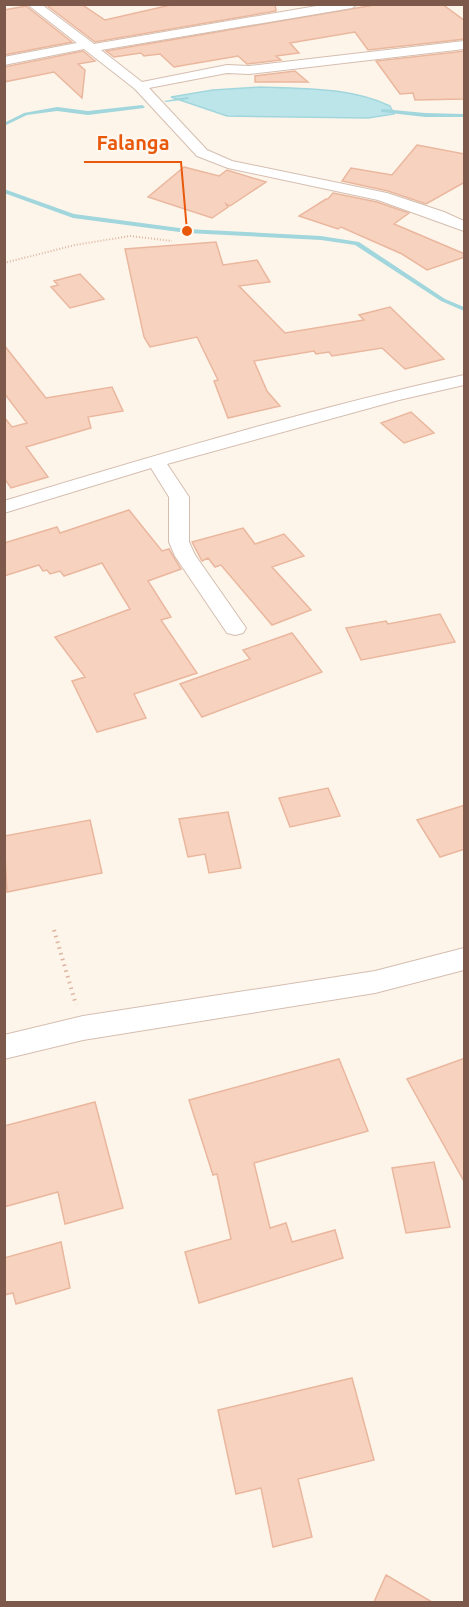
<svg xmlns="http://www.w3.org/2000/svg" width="469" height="1607" font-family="Ubuntu,sans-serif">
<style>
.water{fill:#bce5ea;stroke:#a1d6dd;stroke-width:1.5}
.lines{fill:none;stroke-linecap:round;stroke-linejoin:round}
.stream{fill:#a1d6dd;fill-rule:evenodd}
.building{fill:#f6d2bf;stroke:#eab79e;stroke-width:1.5}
.minor-casing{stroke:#d4beb0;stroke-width:2}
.path-far1{stroke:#dcb5a1;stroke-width:2;stroke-dasharray:1 2;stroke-linecap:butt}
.path{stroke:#dcb5a1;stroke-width:4;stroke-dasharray:1.5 4.5;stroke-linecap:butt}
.minor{fill:#fff;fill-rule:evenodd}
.leader{fill:none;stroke:#e8590c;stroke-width:2}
.callout-dot{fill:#e8590c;stroke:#fff9f2;stroke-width:2}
.callout-label{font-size:20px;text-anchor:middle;font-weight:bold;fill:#e8590c;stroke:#fff9f2;stroke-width:4.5;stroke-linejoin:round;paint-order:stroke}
</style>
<rect width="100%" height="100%" fill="#fef5ea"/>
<path class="water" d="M261,87C304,89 350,87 390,106L394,114L368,118L227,116L171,97L213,90Z"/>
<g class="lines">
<path class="stream" d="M187,97L189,98V99L166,102L164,101Z
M142,105L145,107L144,108L88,115L57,111L27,115L4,126V123L24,113L57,107L88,111Z
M383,109L425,113L464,114V117H425L381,112V110Z
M4,189L74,214L187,229L321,236L359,242L445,299L464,307V311L441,301L355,245L321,240L187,233L73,218L4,193Z"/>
</g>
<path class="building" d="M45,4H81L105,20L175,4H275L276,11L95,42Z
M380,4H442L465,21V39L368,50L355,32L290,43L299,53L276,56L281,60L247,64L238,56L174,67L160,54L144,56L141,53L114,57L106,51Z
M26,6L72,42L4,55V10Z
M83,51L95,61L78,64L85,70L82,98L54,72L4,82V67Z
M465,51V99L415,100L413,93L400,94L376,61Z
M295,71L308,82H255V76Z
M417,145L465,154V182L426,204L388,191L342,181L351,168L392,175Z
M184,167L219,176L227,170L266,182L230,206L226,204L228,207L212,218L148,197Z
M333,193L377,202L409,213L394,224L465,254V257L427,270L402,254L341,227L338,229L299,216L326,199H328Z
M216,242L223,265L257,260L270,282L239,286L285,333L364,320L359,315L390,307L444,359L405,369L382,348L332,356L329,352L316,354L314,351L254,361L267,391L280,406L228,418L214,381L218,380L197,337L150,347L144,337L125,249Z
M80,274L104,299L70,308L51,287L58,285L54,281Z
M4,345L46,398L112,387L123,411L88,417L91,428L26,447L48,477L11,488L4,478V417L12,427L27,423L4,393Z
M411,412L434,433L404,443L381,423Z
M129,510L162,551L169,549L181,569L148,581L171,617L161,620L197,673L134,694L146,718L97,732L72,681L85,677L55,637L130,609L102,563L64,576L60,571L50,574L47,570L43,571L39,565L4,576V543L57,527L60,533Z
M243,528L255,544L284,534L304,556L272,567L311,610L272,625L221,565L215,567L208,558L202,561L192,542Z
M440,614L455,642L361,660L346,628L386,621L388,624Z
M292,633L322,672L202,717L180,684L250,659L243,650Z
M328,788L340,816L290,827L279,798Z
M465,805V849L440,857L417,820Z
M228,812L241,868L209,873L205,854L188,857L179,819Z
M90,820L102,873L7,892L4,836Z
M465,1058V1183L407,1079Z
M339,1059L368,1131L254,1163L270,1228L286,1223L292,1242L335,1230L343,1258L199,1303L185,1252L231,1239L217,1174L213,1175L189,1100Z
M95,1102L123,1208L65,1224L58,1192L4,1207V1126Z
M434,1162L450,1227L406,1233L392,1168Z
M61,1242L70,1288L16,1304L13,1293L4,1295V1258Z
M352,1378L374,1460L298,1479L312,1537L273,1547L261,1488L236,1494L218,1410Z
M386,1575L432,1602H374Z"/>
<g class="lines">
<defs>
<path id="minor" d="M27,4H41L94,44L328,4H358L352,8L101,50L142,82L227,65L249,66L464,41V49L249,74L227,73L149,88L207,150L232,161L387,193L444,212L464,221V231L378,200L228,168L197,156L135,89L84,49L4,65V57L77,43Z
M464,375V385L399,400L167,464L189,497V542L195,555L246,628L243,633L235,635L227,633L175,556L169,542V497L151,468L4,513V501C156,455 309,409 464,375Z
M464,948V970L375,993L83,1040L4,1059V1035L83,1016L375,971Z"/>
</defs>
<use href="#minor" class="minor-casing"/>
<path class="path-far1" d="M4,263L75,245L130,236L172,241"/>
<path class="path" d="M54,930L76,1005"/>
<use href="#minor" class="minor"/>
</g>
<path class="leader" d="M187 231L181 162H84"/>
<circle class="callout-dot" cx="187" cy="231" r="6"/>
<g class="callout-label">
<text x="133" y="150">Falanga</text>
</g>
<rect width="469" height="1607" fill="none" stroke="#7c594a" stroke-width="12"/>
</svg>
